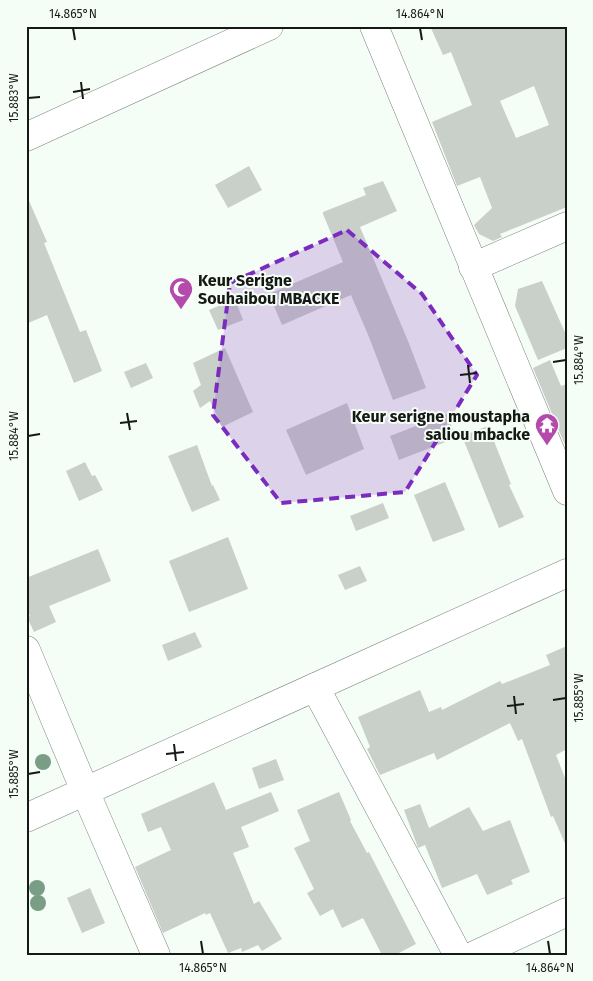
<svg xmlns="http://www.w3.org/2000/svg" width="593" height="981" font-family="'Fira Sans',sans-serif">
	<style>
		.building { fill: #c8d0c9; fill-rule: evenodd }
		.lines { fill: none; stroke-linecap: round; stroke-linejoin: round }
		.minor-casing { stroke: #7d857f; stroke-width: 29 }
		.minor { stroke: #fff; stroke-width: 28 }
		.tree { fill: #799e85 }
		.marked { fill: #7b2cbf; fill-opacity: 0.2; stroke: #7b2cbf; stroke-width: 4; stroke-dasharray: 10 6; stroke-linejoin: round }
		.ticks { fill: none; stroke: #151815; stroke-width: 2 }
		.labels { text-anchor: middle; stroke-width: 4; stroke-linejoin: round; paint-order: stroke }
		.poi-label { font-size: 16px; font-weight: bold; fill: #151815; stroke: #f4fdf6; text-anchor: start }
		.neatline { fill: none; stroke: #151815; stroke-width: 2 }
		.ticks-label { font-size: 12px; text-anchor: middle; fill: #151815 }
	</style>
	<rect width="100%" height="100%" fill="#f4fdf6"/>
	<g class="building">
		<path d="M430,26H567V207L500,234L502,237L493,241L479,234L474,225L492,208L480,177L457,186L432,122L472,105L451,52L443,55ZM534,86L549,125L516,138L500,101Z"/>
		<polygon points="249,166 262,190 228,208 215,185"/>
		<polygon points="383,181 397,211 360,227 408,341 426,388 393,400 369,337 351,295 282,325 269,294 343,262 323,214 323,212 366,195 363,188"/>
		<polygon points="26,194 47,242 44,243 80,332 86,330 102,371 74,383 47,315 26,324"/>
		<polygon points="542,281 567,337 567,348 538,360 515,306 518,289"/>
		<polygon points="235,299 243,320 218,330 209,310"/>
		<polygon points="225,348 253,412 222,427 210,401 200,408 193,391 201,385 193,363"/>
		<polygon points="550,360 561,386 567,384 567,450 533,368"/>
		<polygon points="146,363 153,378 131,388 124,372"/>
		<polygon points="347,403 364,449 306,475 286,430"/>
		<polygon points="447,414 456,438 399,460 390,436"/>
		<polygon points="488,426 511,484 509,485 524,517 499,528 462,436"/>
		<polygon points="197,445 212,486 213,485 220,500 192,512 168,456"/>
		<polygon points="85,462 92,476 95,475 103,490 79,501 66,471"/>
		<polygon points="445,482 465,530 433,542 414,495"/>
		<polygon points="383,503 389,518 356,531 350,516"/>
		<polygon points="228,537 248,589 189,612 169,561"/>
		<polygon points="98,549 111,581 49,606 56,622 34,632 27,617 30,616 26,608 26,578"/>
		<polygon points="360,566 367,581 345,590 338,575"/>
		<polygon points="195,632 202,647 168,661 162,645"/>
		<polygon points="567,646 567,749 556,755 567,783 567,848 553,816 551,817 522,739 518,741 510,723 437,760 434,753 380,775 367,749 370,747 358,717 420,690 429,712 441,707 442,710 500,681 502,684 550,665 546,655"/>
		<polygon points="276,759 284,780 259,789 252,768"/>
		<polygon points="214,782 226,810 271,792 279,811 241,827 249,847 233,853 254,904 259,901 282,939 262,951 258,945 242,952 241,948 228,953 210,913 206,915 205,913 163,933 135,867 171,850 161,827 148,832 141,814"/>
		<polygon points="339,792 351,820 350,821 367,853 369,852 416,944 395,955 382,955 363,918 342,928 333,909 320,916 307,893 314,889 294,848 310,841 297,810"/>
		<polygon points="420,804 429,828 469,807 483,831 510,820 530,872 511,880 513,884 487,895 477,874 442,888 425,845 418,848 417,845 404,810"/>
		<polygon points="90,888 105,923 82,933 67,898"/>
	</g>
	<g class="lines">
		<g class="minor-casing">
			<g id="minor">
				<polyline points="374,26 567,491"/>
				<polyline points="26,137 269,26"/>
				<polyline points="473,267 567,226"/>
				<polyline points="26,650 85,791 156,955"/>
				<polyline points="315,687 458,955"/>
				<polyline points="26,818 567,573"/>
				<polyline points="475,955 567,912"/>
			</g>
		</g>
		<use href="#minor" class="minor"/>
	</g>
	<g class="tree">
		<circle cx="43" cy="762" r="8"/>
		<circle cx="37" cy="888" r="8"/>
		<circle cx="38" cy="903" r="8"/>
	</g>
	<path class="marked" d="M347,230L422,294L477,375L405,492L281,503L213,415L230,283Z"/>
	<path class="ticks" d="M73,28L75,40M420,28L422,40M81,82L83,99M73,92L90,89M28,98L40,97M553,362L566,360M468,365L470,383M460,375L477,373M127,413L130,430M120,423L137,421M28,436L40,434M514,696L516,714M553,700L566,698M507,706L524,704M174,744L176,761M166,754L184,752M28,774L40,772M201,941L203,954M548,941L550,954"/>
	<defs>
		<g id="mosque-pin" transform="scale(1.25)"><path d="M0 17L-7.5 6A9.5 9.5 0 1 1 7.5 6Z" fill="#b34aac" stroke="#f4fdf6"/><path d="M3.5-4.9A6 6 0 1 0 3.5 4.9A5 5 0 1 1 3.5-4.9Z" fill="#fff"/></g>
		<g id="temple-pin" transform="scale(1.25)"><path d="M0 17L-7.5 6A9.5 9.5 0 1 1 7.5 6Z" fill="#b34aac" stroke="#f4fdf6"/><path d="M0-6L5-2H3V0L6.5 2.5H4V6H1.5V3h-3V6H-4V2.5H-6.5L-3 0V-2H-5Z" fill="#fff"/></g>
	</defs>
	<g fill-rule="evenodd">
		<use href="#mosque-pin" x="181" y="289"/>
		<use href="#temple-pin" x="547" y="425"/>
	</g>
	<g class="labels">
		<g class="poi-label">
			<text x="198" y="286">Keur Serigne<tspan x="198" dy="18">Souhaibou MBACKE</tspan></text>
			<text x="530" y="422" text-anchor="end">Keur serigne moustapha<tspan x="530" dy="18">saliou mbacke</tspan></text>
		</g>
	</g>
	<rect width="593" height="981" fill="none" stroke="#f4fdf6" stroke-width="55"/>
	<rect x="28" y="28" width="538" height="926" class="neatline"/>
	<g class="ticks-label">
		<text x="73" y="18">14.865°N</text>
		<text x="420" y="18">14.864°N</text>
		<text transform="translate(14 98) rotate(-90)" y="4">15.883°W</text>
		<text transform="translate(579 360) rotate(-90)" y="4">15.884°W</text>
		<text transform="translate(14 436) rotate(-90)" y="4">15.884°W</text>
		<text transform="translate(579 698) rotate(-90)" y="4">15.885°W</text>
		<text transform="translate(14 774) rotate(-90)" y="4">15.885°W</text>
		<text x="203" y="972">14.865°N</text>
		<text x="550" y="972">14.864°N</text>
	</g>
</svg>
